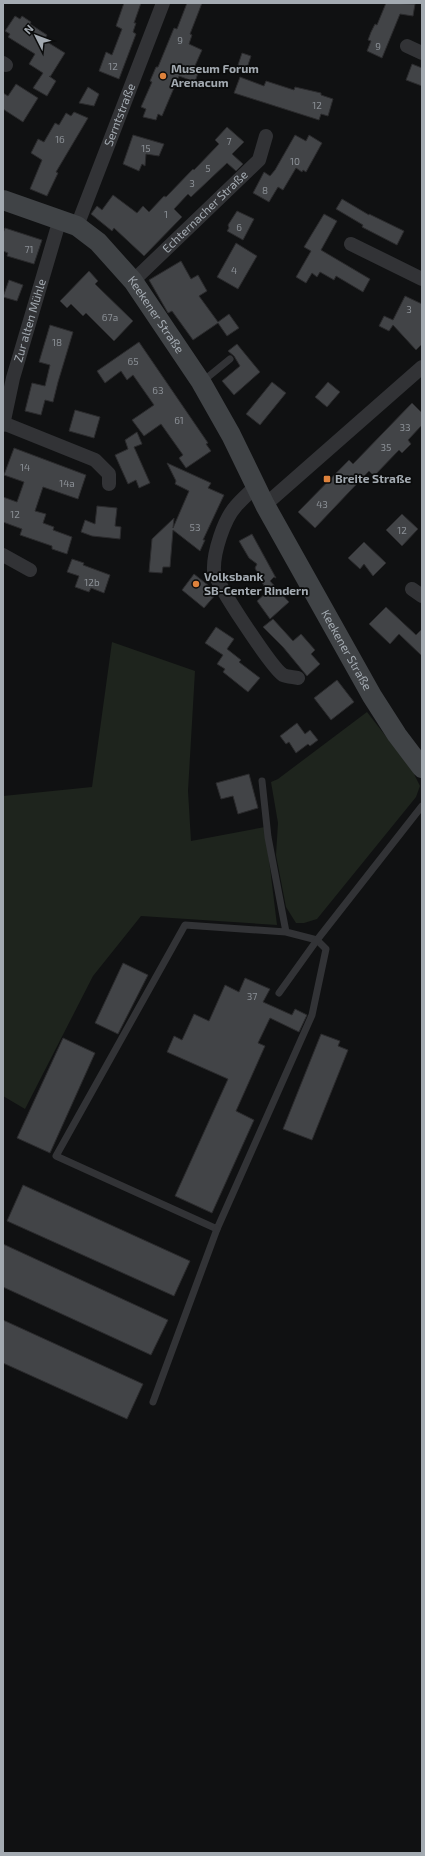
<svg xmlns="http://www.w3.org/2000/svg" width="425" height="1856" font-family="'Exo 2',sans-serif">
	<style>
		.green { fill: #1e241d }
		.building { fill: #424447; stroke: #2b2b2d }
		.lines { fill: none; stroke-linecap: round; stroke-linejoin: round }
		.lane { stroke: #323336; stroke-width: 7 }
		.street { stroke: #323336; stroke-width: 14 }
		.secondary { stroke: #404346; stroke-width: 20 }
		.poi-dot { fill: #de823c; stroke: #0b0c0c; stroke-width: 1.5 }
		.labels { text-anchor: middle; stroke-width: 3.5; stroke-linejoin: round; paint-order: stroke }
		.number-label { font-size: 10px; fill: #8b9096 }
		.poi-label { font-size: 12px; font-weight: bold; fill: #a3aab1; stroke: #0b0c0c; text-anchor: start }
		.street-label { font-size: 12px; fill: #a3aab1; stroke: #0b0c0c }
	</style>
	<rect width="100%" height="100%" fill="#101112"/>
	<g class="green">
		<polygon points="112,642 195,671 188,791 191,841 265,827 277,925 141,916 93,976 25,1109 3,1096 3,796 92,787"/>
		<polygon points="367,712 412,770 420,786 416,797 317,919 304,923 296,923 286,907 276,855 278,823 271,782 278,779"/>
	</g>
	<g class="building">
		<polygon points="124,3 141,3 134,23 136,23 133,32 136,34 119,79 99,71 106,52 112,55 122,29 116,26"/>
		<polygon points="187,3 202,3 190,34 192,35 189,44 202,50 194,68 199,70 195,82 179,76 162,116 158,114 156,120 143,117 146,109 141,107 152,82 150,81 156,67 158,67 174,28 177,29"/>
		<polygon points="386,3 415,4 413,16 400,14 382,58 367,51 371,41 368,40 371,32 375,24 377,25"/>
		<polygon points="15,16 20,19 22,16 31,22 30,24 47,35 44,40 65,53 50,77 49,76 56,81 47,96 33,88 43,73 29,64 35,54 8,37 10,34 5,31"/>
		<polygon points="242,53 251,56 247,68 238,65"/>
		<polygon points="412,64 422,68 422,86 406,80"/>
		<polygon points="240,77 264,86 266,81 294,90 295,87 321,93 321,95 333,99 328,116 321,114 319,120 234,93"/>
		<polygon points="16,84 38,98 23,122 3,109 3,93 8,96"/>
		<polygon points="88,87 99,94 94,106 79,103"/>
		<polygon points="74,112 88,118 56,172 58,173 47,196 30,189 42,160 31,153 38,139 44,142 55,123 59,125 66,113 71,116"/>
		<polygon points="227,127 244,142 232,154 243,164 236,171 227,163 191,197 188,194 174,209 182,217 144,256 114,228 112,231 91,214 97,206 102,210 113,195 137,213 143,206 149,212 164,196 166,197 193,169 194,170 219,144 215,140"/>
		<polygon points="133,135 164,144 159,156 146,154 145,166 142,164 139,171 123,164"/>
		<polygon points="295,135 306,141 309,135 322,143 306,172 303,170 302,172 296,168 283,190 278,187 269,202 253,193 264,172 270,176 275,170"/>
		<polygon points="342,199 369,215 369,214 404,231 397,245 362,227 363,225 336,209"/>
		<polygon points="237,211 254,219 243,240 227,231 229,228 228,225"/>
		<polygon points="324,214 337,221 321,250 370,279 363,292 336,276 334,280 320,272 317,277 312,273 306,283 296,277 311,251 304,247"/>
		<polygon points="5,228 42,240 34,264 7,256 8,253 3,251 3,233"/>
		<polygon points="236,243 257,256 238,289 217,277"/>
		<polygon points="181,261 191,279 198,275 207,291 199,296 218,322 229,314 239,328 227,336 218,323 193,340 172,311 168,313 149,280"/>
		<polygon points="89,271 98,281 95,284 133,321 114,341 86,313 83,316 71,304 67,308 60,301"/>
		<polygon points="9,280 23,285 17,301 3,297"/>
		<polygon points="405,296 422,304 422,344 416,350 393,325 389,331 379,326 384,316 393,320"/>
		<polygon points="50,325 73,332 58,382 53,402 45,400 41,415 25,411 32,383 45,386 50,365 39,362"/>
		<polygon points="139,342 208,443 206,444 211,451 186,468 179,458 183,455 161,424 144,436 132,420 154,405 133,375 127,380 121,371 105,383 97,371"/>
		<polygon points="237,344 260,372 234,395 222,381 240,366 234,356 228,351"/>
		<polygon points="272,382 286,393 260,425 246,414"/>
		<polygon points="328,382 340,392 327,407 315,397"/>
		<polygon points="412,403 422,413 422,425 408,440 411,444 402,453 399,450 374,476 369,471 315,528 298,512 349,460 353,464"/>
		<polygon points="75,410 100,417 94,438 69,431"/>
		<polygon points="137,432 142,444 134,447 150,483 139,488 136,480 128,484 115,455 128,449 125,440"/>
		<polygon points="14,448 86,475 78,499 43,487 35,511 46,514 43,523 54,527 53,530 72,537 67,554 52,549 52,546 20,535 22,529 3,522 3,497 17,502 24,482 4,475"/>
		<polygon points="167,463 211,483 208,488 224,495 203,540 205,540 200,551 173,530 170,567 163,567 162,573 149,572 152,539 174,518 173,528 189,491 175,484 176,481"/>
		<polygon points="97,506 117,508 115,526 121,527 120,539 92,536 81,532 85,520 95,524"/>
		<polygon points="402,514 418,529 402,546 386,530"/>
		<polygon points="252,534 276,578 274,577 270,581 289,602 270,619 257,601 267,592 255,568 257,564 249,558 239,541"/>
		<polygon points="364,542 386,563 373,576 364,564 360,569 348,558"/>
		<polygon points="72,559 84,563 83,565 110,575 104,593 91,588 89,592 75,587 79,576 67,572"/>
		<polygon points="194,574 214,590 216,594 204,608 182,590"/>
		<polygon points="386,607 416,635 422,629 422,656 399,634 390,644 369,624"/>
		<polygon points="273,619 293,641 301,634 315,650 311,654 320,664 307,676 283,647 263,627"/>
		<polygon points="216,627 234,639 227,649 241,660 239,662 260,678 248,692 223,672 225,669 217,664 223,655 205,643"/>
		<polygon points="337,680 354,702 331,720 314,698"/>
		<polygon points="297,723 305,734 310,730 318,740 310,746 308,744 296,753 289,742 286,744 280,736"/>
		<polygon points="249,774 258,808 238,814 233,796 221,799 216,783"/>
		<polygon points="123,963 148,975 118,1034 95,1023"/>
		<polygon points="245,978 270,989 263,1002 292,1015 295,1009 307,1015 299,1032 270,1018 258,1043 265,1046 236,1111 254,1120 212,1213 175,1196 228,1079 167,1052 174,1036 182,1040 194,1014 209,1021 225,985 239,992"/>
		<polygon points="321,1034 340,1041 338,1046 348,1050 312,1140 283,1129"/>
		<polygon points="63,1038 95,1053 50,1153 17,1138"/>
		<polygon points="23,1185 190,1261 174,1296 7,1221"/>
		<polygon points="3,1244 168,1320 151,1355 3,1287"/>
		<polygon points="3,1320 143,1384 127,1419 3,1363"/>
	</g>
	<g class="lines">
		<g class="lane">
			<polyline points="203,381 230,359"/>
			<polyline points="262,781 268,837 286,932 317,940 326,949 312,1015 217,1229 56,1156 185,925 286,932"/>
			<polyline points="279,993 317,940 422,806"/>
			<polyline points="153,1402 217,1229"/>
		</g>
		<g class="street">
			<polyline points="407,46 422,53"/>
			<polyline points="3,63 6,65"/>
			<path id="s1" d="M77,226L163,3"/>
			<polyline points="351,244 422,279"/>
			<path id="s2" d="M133,281L259,160L266,136"/>
			<polyline points="3,423 95,460 109,474 109,484"/>
			<path id="s3" d="M3,425L13,378L60,219"/>
			<path d="M256,486C249,493 242,499 236,506C224,519 213,553 214,571C215,582 272,668 283,675C287,677 294,677 298,678"/>
			<polyline points="265,505 422,367"/>
			<polyline points="3,555 30,570"/>
			<polyline points="412,589 422,596"/>
		</g>
		<path class="secondary" id="s4" d="M3,200L77,226L98,242L133,281L201,382L231,435L265,505L372,696L397,735L422,768"/>
	</g>
	<g class="poi-dot">
		<circle cx="163" cy="76" r="4"/>
		<rect x="323" y="475" width="8" height="8" rx="2"/>
		<circle cx="196" cy="584" r="4"/>
	</g>
	<g class="labels">
		<g class="number-label">
			<text x="180" y="44">9</text>
			<text x="378" y="50">9</text>
			<text x="113" y="70">12</text>
			<text x="317" y="109">12</text>
			<text x="60" y="143">16</text>
			<text x="229" y="145">7</text>
			<text x="146" y="152">15</text>
			<text x="295" y="165">10</text>
			<text x="208" y="172">5</text>
			<text x="192" y="187">3</text>
			<text x="265" y="194">8</text>
			<text x="166" y="218">1</text>
			<text x="239" y="231">6</text>
			<text x="29" y="253">71</text>
			<text x="234" y="274">4</text>
			<text x="409" y="313">3</text>
			<text x="110" y="321">67a</text>
			<text x="57" y="346">18</text>
			<text x="133" y="365">65</text>
			<text x="158" y="394">63</text>
			<text x="179" y="424">61</text>
			<text x="405" y="431">33</text>
			<text x="386" y="451">35</text>
			<text x="25" y="471">14</text>
			<text x="67" y="487">14a</text>
			<text x="322" y="508">43</text>
			<text x="15" y="518">12</text>
			<text x="195" y="531">53</text>
			<text x="402" y="534">12</text>
			<text x="92" y="586">12b</text>
			<text x="252" y="1000">37</text>
		</g>
		<g class="poi-label">
			<text x="171" y="73">Museum Forum<tspan x="171" dy="14">Arenacum</tspan></text>
			<text x="335" y="483">Breite Straße</text>
			<text x="204" y="581">Volksbank<tspan x="204" dy="14">SB-Center Rindern</tspan></text>
		</g>
		<g class="street-label">
			<text dy="4" stroke="none"><textPath href="#s1" startOffset="119">Serntstraße</textPath></text>
			<text dy="4" stroke="none"><textPath href="#s2" startOffset="100">Echternacher Straße</textPath></text>
			<text dy="4" stroke="none"><textPath href="#s4" startOffset="198">Keekener Straße</textPath></text>
			<text dy="4" stroke="none"><textPath href="#s3" startOffset="108">Zur alten Mühle</textPath></text>
			<text dy="4" stroke="none"><textPath href="#s4" startOffset="584">Keekener Straße</textPath></text>
		</g>
	</g>
	<rect width="425" height="1856" fill="none" stroke="#a3aab1" stroke-width="8"/>
	<g transform="translate(36 36) rotate(312)" stroke="#0b0c0c" stroke-width="3" paint-order="stroke">
	<path d="M0-3L7 15L0 10L-7 15Z" fill="#a3aab1"/>
	<text y="-6" font-size="11" font-weight="bold" text-anchor="middle" fill="#a3aab1">N</text>
	</g>
</svg>
